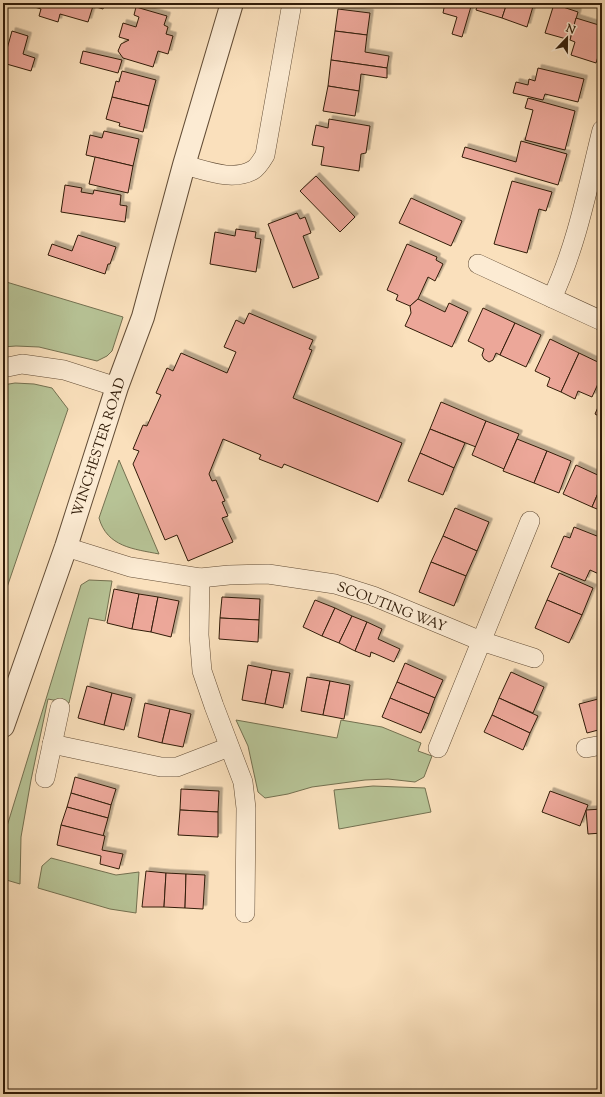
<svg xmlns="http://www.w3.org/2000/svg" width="605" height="1097" font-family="'Sorts Mill Goudy',serif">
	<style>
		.green { fill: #b7c396; stroke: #747050 }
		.building { fill: #eca799; stroke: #311c09; filter: url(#shadow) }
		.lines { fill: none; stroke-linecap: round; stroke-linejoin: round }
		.minor-casing { stroke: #634d36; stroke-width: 20 }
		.tertiary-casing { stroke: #634d36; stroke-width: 24 }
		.minor { stroke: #fcebd3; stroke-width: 19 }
		.tertiary { stroke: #fcebd3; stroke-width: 22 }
		.labels { text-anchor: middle; stroke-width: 3.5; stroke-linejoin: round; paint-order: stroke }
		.street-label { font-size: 14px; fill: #311c09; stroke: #fcebd3 }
	</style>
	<defs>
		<filter id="shadow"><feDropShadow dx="3.5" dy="-3.5" stdDeviation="0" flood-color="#0004"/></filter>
	</defs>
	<rect width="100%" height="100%" fill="#fae0bc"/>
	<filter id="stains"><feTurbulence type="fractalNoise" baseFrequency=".005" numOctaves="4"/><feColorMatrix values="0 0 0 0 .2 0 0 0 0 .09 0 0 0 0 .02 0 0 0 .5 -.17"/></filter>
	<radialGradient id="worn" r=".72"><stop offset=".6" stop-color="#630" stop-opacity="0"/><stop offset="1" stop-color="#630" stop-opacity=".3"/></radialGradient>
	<g class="green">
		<polygon points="3,281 123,317 112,351 107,356 97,361 39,347 16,346 3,347"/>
		<polygon points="15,383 34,384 52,388 68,409 3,599 3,385"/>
		<path d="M119,460L159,554C134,549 107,547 99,518Z"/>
		<polygon points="89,580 112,581 105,621 89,618 69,703 48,699 31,780 21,837 20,884 3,879 4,836 81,585"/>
		<polygon points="236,720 337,738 341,720 382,727 421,743 418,751 432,756 424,777 415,782 388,779 365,780 312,787 288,794 265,798 258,792 248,746"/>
		<polygon points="373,786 425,788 431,812 339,829 334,790"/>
		<polygon points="51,858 116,875 139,872 136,913 110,909 38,888 42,866"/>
	</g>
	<g class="building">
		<polygon points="22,3 105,3 103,9 93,6 88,22 60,14 58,22 39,16 41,9"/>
		<polygon points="445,3 472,3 462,37 452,34 457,17 443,13"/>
		<polygon points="478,3 507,3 502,18 476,10"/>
		<polygon points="507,3 534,3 527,27 502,18"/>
		<polygon points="554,4 578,12 570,40 545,33"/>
		<polygon points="136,7 167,16 164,25 168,27 166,34 173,36 168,54 158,51 153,67 123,58 118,51 121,44 129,40 119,37 123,23 136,27 139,17 134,15"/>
		<polygon points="338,9 370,13 367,35 335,31"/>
		<polygon points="576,18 602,26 602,44 596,63 571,55 575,42 570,40"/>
		<polygon points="12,31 28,36 23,54 35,58 31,71 3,63"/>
		<polygon points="335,31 367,35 365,52 389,56 387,68 331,60"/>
		<polygon points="83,51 122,60 118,73 80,63"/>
		<polygon points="331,60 387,68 387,78 361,74 359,91 328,86"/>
		<polygon points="538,68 584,79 578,102 545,94 543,100 513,93 516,82 528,85 529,79 535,81"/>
		<polygon points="122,71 156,80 149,106 112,97 116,81 119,82"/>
		<polygon points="328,86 359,91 355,116 323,111"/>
		<polygon points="112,97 149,106 143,132 119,126 120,123 106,119"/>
		<polygon points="528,98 575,111 565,150 525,140 533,110 525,108"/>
		<polygon points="329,119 370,126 366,153 361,154 359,171 321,165 324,147 312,145 316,125 328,128"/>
		<polygon points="104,131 139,139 133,166 86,155 90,135 102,138"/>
		<polygon points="521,141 567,154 558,185 462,157 465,147 516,162"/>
		<polygon points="95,157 133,166 128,193 89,184"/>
		<polygon points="316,176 355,217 340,232 300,191"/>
		<polygon points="512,181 552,192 546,211 539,209 527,253 494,244"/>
		<polygon points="65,185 82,188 81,192 93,194 94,190 121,195 120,205 127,206 125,222 61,212"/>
		<polygon points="411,198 462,221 451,246 399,223"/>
		<polygon points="297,213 300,219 305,217 311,233 303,236 319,278 293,288 268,224"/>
		<polygon points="236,229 256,232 255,238 261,239 256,272 210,264 215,232 235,236"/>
		<polygon points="78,235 116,247 110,264 108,264 105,274 48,255 52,244 72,251"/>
		<polygon points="407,244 437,257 436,260 443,264 435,281 428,277 418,299 410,306 396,300 398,295 387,290"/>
		<polygon points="418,299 445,312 449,303 468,312 452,347 405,326 411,313 410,306"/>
		<polygon points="483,308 515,323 500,355 496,353 493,360 489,362 484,359 482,355 484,349 468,341"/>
		<polygon points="249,313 313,340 309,349 312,350 293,398 402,443 378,502 284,464 282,468 259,459 261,455 223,439 209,474 212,481 216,480 225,501 222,502 228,516 222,518 233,542 188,561 177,535 165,540 133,464 139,451 133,449 143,425 147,426 161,395 156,393 167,368 173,371 181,353 227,373 236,352 224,347 236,320 244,324"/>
		<polygon points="515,323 541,335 526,367 500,355"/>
		<polygon points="550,339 579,353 561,392 547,386 550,378 535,371"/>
		<polygon points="579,353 602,364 602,375 592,397 578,391 575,399 561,392"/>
		<polygon points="602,398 602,418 595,414"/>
		<polygon points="441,402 486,421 476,447 430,429"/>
		<polygon points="486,421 519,434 504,469 472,455"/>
		<polygon points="430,429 465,443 454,468 420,453"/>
		<polygon points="517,439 547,451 534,483 503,471"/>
		<polygon points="547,451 571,461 559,493 534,483"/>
		<polygon points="420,453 454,468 443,495 408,481"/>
		<polygon points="576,465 602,477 602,484 592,507 563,494"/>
		<polygon points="602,484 602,511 592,507"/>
		<polygon points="455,508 489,522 477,551 443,536"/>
		<polygon points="574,527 602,538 602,567 599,574 590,570 585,581 551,567 564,536 570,538"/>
		<polygon points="443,536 477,551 466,576 431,562"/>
		<polygon points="431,562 466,576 454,606 419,592"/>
		<polygon points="559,573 593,588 582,615 547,600"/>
		<polygon points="114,589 139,594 132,629 107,623"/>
		<polygon points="139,594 158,597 151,632 132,629"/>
		<polygon points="158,597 179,601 171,637 151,632"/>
		<polygon points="222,597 260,599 259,620 220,618"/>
		<polygon points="315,600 335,608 322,636 303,627"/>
		<polygon points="547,600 582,615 569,643 535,628"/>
		<polygon points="335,608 352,616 339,643 322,636"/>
		<polygon points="352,616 367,622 355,651 339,643"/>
		<polygon points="220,618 259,620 258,642 219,639"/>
		<polygon points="367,622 382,629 378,639 400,649 394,662 371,652 370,657 355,651"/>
		<polygon points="405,663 443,680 435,698 397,682"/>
		<polygon points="248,665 272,670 265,704 242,700"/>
		<polygon points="272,670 290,673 283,708 265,704"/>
		<polygon points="511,672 544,687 533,713 499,698"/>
		<polygon points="307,677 330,681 323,715 301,711"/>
		<polygon points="330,681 350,685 344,719 323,715"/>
		<polygon points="397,682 435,698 429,714 390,698"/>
		<polygon points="87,686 112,693 104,725 78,718"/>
		<polygon points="112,693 132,698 124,730 104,725"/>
		<polygon points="390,698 429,714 421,733 382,717"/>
		<polygon points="499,698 538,716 530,733 492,715"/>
		<polygon points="602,698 602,729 587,733 579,704"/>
		<polygon points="145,703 170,709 162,743 138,737"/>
		<polygon points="170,709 191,714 183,747 162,743"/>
		<polygon points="492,715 530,733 523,750 484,732"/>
		<polygon points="75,777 116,789 111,805 71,793"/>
		<polygon points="181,789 219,791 218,812 180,810"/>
		<polygon points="550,791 588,805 580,826 542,812"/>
		<polygon points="71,793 111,805 108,818 67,807"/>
		<polygon points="67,807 108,818 103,836 61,825"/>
		<polygon points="602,809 602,833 588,834 586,810"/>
		<polygon points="180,810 218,812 218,837 178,835"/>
		<polygon points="61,825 105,836 102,850 123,854 119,869 100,864 101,856 57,845"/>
		<polygon points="146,871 166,873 164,907 142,907"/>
		<polygon points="166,873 186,874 185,908 164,907"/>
		<polygon points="186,874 205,875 203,909 185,908"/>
	</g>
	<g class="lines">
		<g class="minor-casing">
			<g id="minor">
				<path d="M184,165C205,170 232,182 253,170C258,167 262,160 265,155L292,3"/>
				<polyline points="478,264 602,321"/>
				<path d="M552,298C577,245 588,186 602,130"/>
				<polyline points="3,368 22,364 64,370 117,387"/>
				<polyline points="66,547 130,567 200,578 229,575 268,574 335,584 373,596 481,641 534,658"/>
				<polyline points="200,578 199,635 202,671 214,706 243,782 246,808 245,913"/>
				<polyline points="52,744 161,767 177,767 229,747"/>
				<polyline points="438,748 530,521"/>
				<polyline points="586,748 602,745"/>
				<polyline points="45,778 60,708"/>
			</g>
		</g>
		<g class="tertiary-casing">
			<polyline id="tertiary" points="3,726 66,547 117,387 143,317 184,165 232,3"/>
		</g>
		<use href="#minor" class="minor"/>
		<use href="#tertiary" class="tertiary"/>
	</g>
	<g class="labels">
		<g class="street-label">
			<text transform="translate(98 447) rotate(-72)" y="5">WINCHESTER ROAD</text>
			<text transform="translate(392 606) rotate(21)" y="5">SCOUTING WAY</text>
		</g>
	</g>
	<rect width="605" height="1097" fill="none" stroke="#fae0bc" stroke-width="16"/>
	<rect x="4" y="4" width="597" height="1089" fill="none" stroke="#311c09" stroke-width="2"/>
	<rect x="8" y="8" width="589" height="1081" fill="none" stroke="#311c09"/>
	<g transform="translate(567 38) rotate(22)" stroke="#fcebd3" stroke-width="3" paint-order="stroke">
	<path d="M0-3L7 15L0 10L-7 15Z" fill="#311c09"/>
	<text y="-6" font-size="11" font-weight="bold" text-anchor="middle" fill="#311c09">N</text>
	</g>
	<rect width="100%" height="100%" filter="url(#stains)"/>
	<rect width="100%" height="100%" fill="url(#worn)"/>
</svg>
